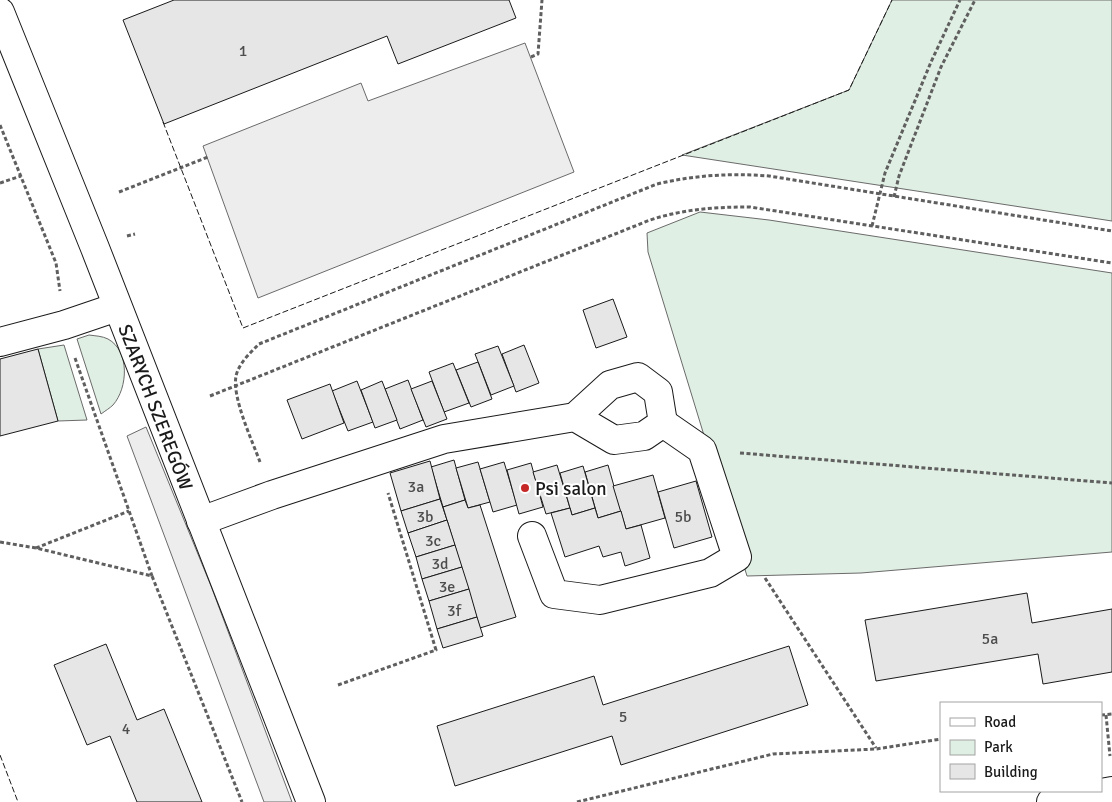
<svg xmlns="http://www.w3.org/2000/svg" width="1112" height="802" font-family="Signika,sans-serif">
	<style>
		.green { fill: #e0efe3; stroke: #6a6a6a }
		.parking { fill: #ededed; stroke: #6a6a6a }
		.building { fill: #e6e6e6; stroke: #1a1a1a }
		.lines { fill: none; stroke-linecap: round; stroke-linejoin: round }
		.minor-casing { stroke: #1a1a1a; stroke-width: 30 }
		.path { stroke: #5f5f5f; stroke-width: 3; stroke-dasharray: 4 2.5; stroke-linecap: butt }
		.minor { stroke: #fff; stroke-width: 28 }
		.fence { stroke: #1a1a1a; stroke-width: 1; stroke-dasharray: 6 2.5; stroke-linecap: butt }
		.poi-dot { fill: #c62828; stroke: #fff; stroke-width: 2 }
		.labels { text-anchor: middle; stroke-width: 4; stroke-linejoin: round; paint-order: stroke }
		.number-label { font-size: 16px; fill: #4d4d4d }
		.street-label { font-size: 19px; fill: #1a1a1a; stroke: #fff }
		.poi-label { font-size: 19px; fill: #1a1a1a; stroke: #fff; text-anchor: start }
	</style>
	<rect width="100%" height="100%" fill="#fff"/>
	<g class="green">
		<polygon points="892,0 1112,0 1112,221 682,155 849,90"/>
		<polygon points="700,212 769,220 1112,273 1112,552 861,573 747,576 648,252 647,233"/>
		<path d="M89,335C96,336 102,336 108,339C130,351 128,388 113,405C110,408 105,411 101,414L77,339Z"/>
		<polygon points="64,345 87,420 58,421 38,349"/>
	</g>
	<g class="parking">
		<polygon points="525,43 574,172 258,298 203,146 361,83 368,101"/>
		<polygon points="146,427 211,586 292,802 264,802 127,436"/>
	</g>
	<g class="building">
		<polygon points="174,0 509,0 516,18 398,64 387,36 164,124 123,20"/>
		<polygon points="613,299 627,337 596,348 583,310"/>
		<polygon points="524,345 539,383 516,392 502,354"/>
		<polygon points="498,346 514,386 491,395 475,354"/>
		<polygon points="38,349 58,421 0,436 0,359"/>
		<polygon points="478,362 492,399 471,407 456,370"/>
		<polygon points="453,363 469,403 444,412 429,372"/>
		<polygon points="408,380 423,420 400,429 385,389"/>
		<polygon points="357,381 373,422 348,431 332,391"/>
		<polygon points="382,381 397,420 375,428 361,390"/>
		<polygon points="432,381 447,419 426,427 411,389"/>
		<polygon points="330,384 344,423 302,439 287,400"/>
		<polygon points="454,460 465,500 443,507 431,467"/>
		<polygon points="430,461 440,499 401,511 390,473"/>
		<polygon points="478,462 490,502 468,508 456,468"/>
		<polygon points="504,462 517,505 493,512 480,469"/>
		<polygon points="531,463 543,507 519,514 507,470"/>
		<polygon points="557,465 570,508 546,514 533,472"/>
		<polygon points="608,465 621,511 598,518 585,472"/>
		<polygon points="583,466 595,508 572,515 560,473"/>
		<polygon points="653,475 665,518 626,529 613,486"/>
		<polygon points="696,481 712,537 674,548 658,492"/>
		<polygon points="440,499 447,520 408,533 401,511"/>
		<polygon points="465,500 468,508 480,505 516,617 480,628 443,507"/>
		<polygon points="570,508 572,515 595,508 598,518 621,511 626,529 641,525 650,558 625,566 621,552 603,557 599,546 565,557 551,513"/>
		<polygon points="447,520 455,545 416,557 408,533"/>
		<polygon points="455,545 462,567 422,579 416,557"/>
		<polygon points="462,567 469,589 429,601 422,579"/>
		<polygon points="469,589 477,617 437,629 429,601"/>
		<polygon points="1027,593 1032,623 1112,609 1112,672 1043,684 1038,654 876,681 865,620"/>
		<polygon points="477,617 483,636 443,648 437,629"/>
		<polygon points="106,644 137,720 164,709 202,802 137,802 110,736 87,745 54,665"/>
		<polygon points="789,646 808,705 621,765 612,736 455,786 437,726 594,676 603,705"/>
	</g>
	<g class="lines">
		<g class="minor-casing">
			<g id="minor">
				<polyline points="0,12 95,248 311,802"/>
				<polyline points="0,342 64,325 117,307"/>
				<polyline points="201,521 272,495 444,439 575,417 610,385 638,377 658,392 663,423 644,436 614,440 575,417"/>
				<polyline points="532,536 554,594 600,600 710,573 737,557 702,450 663,423"/>
				<polyline points="1051,802 1112,791"/>
			</g>
		</g>
		<g class="path">
			<polyline points="531,57 538,54 542,0"/>
			<polyline points="0,125 56,263 60,291"/>
			<polyline points="0,183 21,176"/>
			<polyline points="119,192 208,157"/>
			<polyline points="894,197 899,176 941,67 975,0"/>
			<polyline points="872,226 885,173 931,62 960,0"/>
			<polyline points="127,236 135,234"/>
			<polyline points="75,358 152,576"/>
			<path d="M210,396L650,220C684,209 715,207 750,207L1112,263"/>
			<polyline points="740,453 1112,483"/>
			<path d="M260,462C252,440 232,398 236,376C239,363 250,353 259,344L657,184C695,175 731,173 769,176L1112,231"/>
			<polyline points="0,542 36,548 152,576 242,802"/>
			<polyline points="36,548 129,511"/>
			<polyline points="765,578 876,748"/>
			<polyline points="338,685 436,650 388,493"/>
			<polyline points="1101,715 1112,714"/>
			<polyline points="1106,715 1110,756"/>
			<polyline points="577,802 773,754 876,749 941,739"/>
		</g>
		<use href="#minor" class="minor"/>
		<g class="fence">
			<polyline points="163,122 243,328 849,90 892,0"/>
			<polyline points="0,755 18,802"/>
		</g>
	</g>
	<circle class="poi-dot" cx="525" cy="488" r="5"/>
	<g class="labels">
		<g class="number-label">
			<text x="243" y="56">1</text>
			<text x="416" y="492">3a</text>
			<text x="425" y="522">3b</text>
			<text x="683" y="522">5b</text>
			<text x="433" y="546">3c</text>
			<text x="440" y="569">3d</text>
			<text x="447" y="592">3e</text>
			<text x="454" y="616">3f</text>
			<text x="990" y="644">5a</text>
			<text x="623" y="722">5</text>
			<text x="126" y="734">4</text>
		</g>
		<g class="street-label">
			<text transform="translate(156 407) rotate(69)" y="7">SZARYCH SZEREGÓW</text>
		</g>
		<g class="poi-label">
			<text x="535" y="495">Psi salon</text>
		</g>
	</g>
	<rect x="940" y="702" width="162" height="90" fill="#ffffff" stroke="#a3a3a3"/>
	<rect x="950" y="718" width="25" height="8" fill="#ffffff" stroke="#a3a3a3"/>
	<text x="984" y="727" font-size="15" fill="#1a1a1a">Road</text>
	<rect x="950" y="740" width="25" height="15" fill="#e0efe3" stroke="#a3a3a3"/>
	<text x="984" y="752" font-size="15" fill="#1a1a1a">Park</text>
	<rect x="950" y="764" width="25" height="15" fill="#e6e6e6" stroke="#a3a3a3"/>
	<text x="984" y="777" font-size="15" fill="#1a1a1a">Building</text>
</svg>
